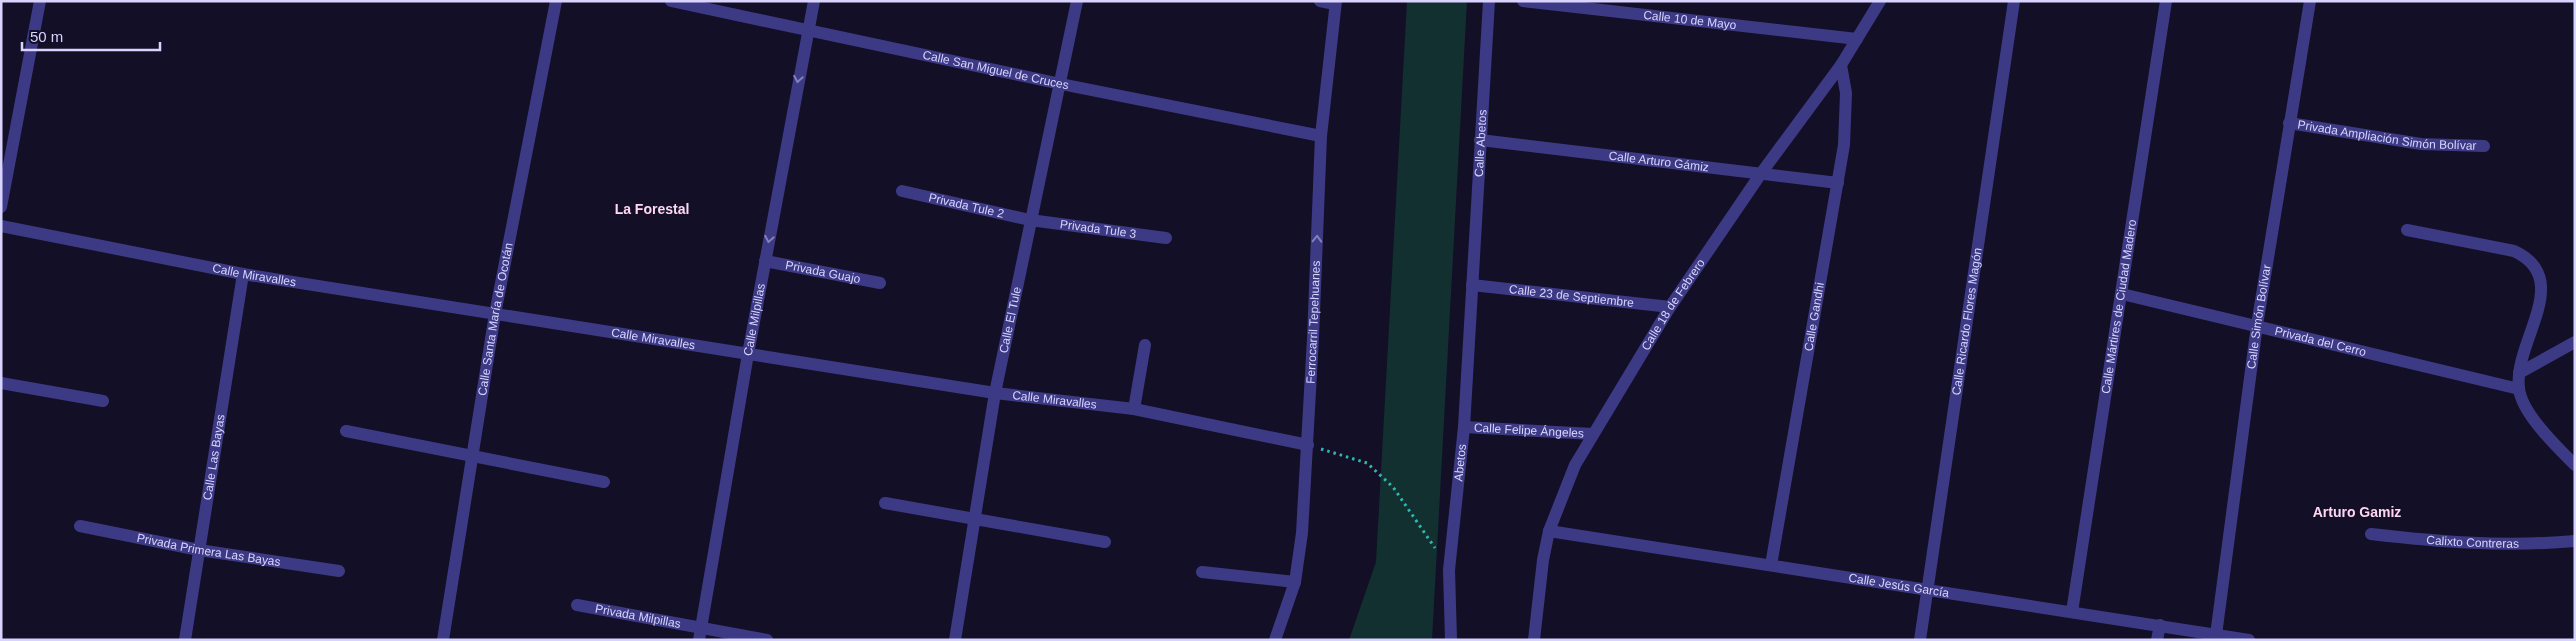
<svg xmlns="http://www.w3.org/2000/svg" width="2576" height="641" font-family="Helvetica,sans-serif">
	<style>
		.green { fill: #12302f }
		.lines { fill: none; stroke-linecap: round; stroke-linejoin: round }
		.path { stroke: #2fb8b0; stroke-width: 3; stroke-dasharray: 2.5 4; stroke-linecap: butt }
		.street { stroke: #3d3a85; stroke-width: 12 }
		.oneway { stroke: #837fbc }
		.labels { text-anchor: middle; stroke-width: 4; stroke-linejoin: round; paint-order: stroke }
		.street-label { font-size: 12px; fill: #d9d4ff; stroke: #130f26 }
		.neighbourhood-label { font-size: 14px; font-weight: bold; fill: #ffd6f0; stroke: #130f26 }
	</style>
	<rect width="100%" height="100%" fill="#130f26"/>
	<polygon class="green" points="1407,1 1467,1 1432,640 1349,640 1376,562"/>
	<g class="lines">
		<polyline class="path" points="1321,449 1367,463 1393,487 1435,548"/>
		<g class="street">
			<path id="s1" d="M671,1L1061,84L1321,136"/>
			<polyline points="1320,1 1335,4"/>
			<path id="s2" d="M1523,1L1857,39"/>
			<path id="s3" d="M2289,123L2421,144L2484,146"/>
			<path id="s4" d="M1480,140L1838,183"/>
			<path id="s5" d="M902,191L1030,220L1166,238"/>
			<polyline points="1,207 40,1"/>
			<path id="s6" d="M1,226L243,274L995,393L1134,409L1308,445"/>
			<path d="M2407,230L2514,251C2575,279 2513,342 2519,388C2521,413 2558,448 2575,465"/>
			<path id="s7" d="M765,261L880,283"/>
			<path id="s8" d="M1472,285L1670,307"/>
			<path id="s9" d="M2122,294L2519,389"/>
			<polyline points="2519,373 2575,342"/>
			<polyline points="1,383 103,401"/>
			<polyline points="1134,409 1145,345"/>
			<path id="s10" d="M1464,427L1593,434"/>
			<polyline points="346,431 604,482"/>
			<polyline points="885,503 1105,542"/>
			<path id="s11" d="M80,526L199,550L339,571"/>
			<path id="s12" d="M1549,531L2249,640"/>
			<path id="s13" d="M2371,534C2439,542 2506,547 2575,541"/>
			<path id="s14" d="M1771,565L1844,145L1846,93L1841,65"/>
			<polyline points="1202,572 1295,582"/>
			<path id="s15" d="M577,605L767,640"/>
			<path id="s16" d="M2072,612L2166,1"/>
			<path id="s17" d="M2216,635L2257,325L2310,1"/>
			<path id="s18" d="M185,640L243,274"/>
			<path id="s19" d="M443,640L495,314L556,1"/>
			<path id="s20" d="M699,640L748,354L814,1"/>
			<path id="s21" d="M955,640L995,393L1077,1"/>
			<path id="s22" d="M1275,640L1295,582L1302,533L1313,338L1321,136L1336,1"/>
			<path id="s23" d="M1451,640L1449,570L1464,427L1489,1"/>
			<path id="s24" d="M1534,640L1543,560L1549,531L1575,465L1670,307L1762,172L1841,65L1880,1"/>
			<path id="s25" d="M1920,640L2014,1"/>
			<polyline points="2157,640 2160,625"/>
		</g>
	</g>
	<defs><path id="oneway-chevron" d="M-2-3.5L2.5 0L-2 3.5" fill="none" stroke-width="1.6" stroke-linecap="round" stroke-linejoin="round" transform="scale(1.25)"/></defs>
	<g class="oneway">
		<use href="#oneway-chevron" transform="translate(798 79) rotate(100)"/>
		<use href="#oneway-chevron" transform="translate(769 239) rotate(100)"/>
		<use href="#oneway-chevron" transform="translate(1317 239) rotate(-88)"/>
	</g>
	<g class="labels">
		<g class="street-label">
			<text dy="4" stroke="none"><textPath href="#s2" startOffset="168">Calle 10 de Mayo</textPath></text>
			<text dy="4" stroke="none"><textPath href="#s1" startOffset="332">Calle San Miguel de Cruces</textPath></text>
			<text dy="4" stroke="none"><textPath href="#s3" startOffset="99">Privada Ampliación Simón Bolívar</textPath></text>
			<text dy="4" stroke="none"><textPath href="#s23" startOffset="498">Calle Abetos</textPath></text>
			<text dy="4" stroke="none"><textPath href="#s4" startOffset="180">Calle Arturo Gámiz</textPath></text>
			<text dy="4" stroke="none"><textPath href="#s5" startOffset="66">Privada Tule 2</textPath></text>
			<text dy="4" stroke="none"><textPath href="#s5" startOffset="200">Privada Tule 3</textPath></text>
			<text dy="4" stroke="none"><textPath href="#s7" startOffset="59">Privada Guajo</textPath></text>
			<text dy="4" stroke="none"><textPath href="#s6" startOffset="258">Calle Miravalles</textPath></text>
			<text dy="4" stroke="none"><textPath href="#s8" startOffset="100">Calle 23 de Septiembre</textPath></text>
			<text dy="4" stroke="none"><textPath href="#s24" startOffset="369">Calle 18 de Febrero</textPath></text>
			<text dy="4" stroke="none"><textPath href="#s16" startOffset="309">Calle Mártires de Ciudad Madero</textPath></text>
			<text dy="4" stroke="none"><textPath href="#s14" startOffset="252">Calle Gandhi</textPath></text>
			<text dy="4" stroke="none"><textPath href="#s17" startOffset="321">Calle Simón Bolívar</textPath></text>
			<text dy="4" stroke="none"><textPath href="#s21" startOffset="325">Calle El Tule</textPath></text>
			<text dy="4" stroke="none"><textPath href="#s19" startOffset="325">Calle Santa María de Ocotán</textPath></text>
			<text dy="4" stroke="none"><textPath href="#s20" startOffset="325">Calle Milpillas</textPath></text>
			<text dy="4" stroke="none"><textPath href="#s25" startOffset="322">Calle Ricardo Flores Magón</textPath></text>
			<text dy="4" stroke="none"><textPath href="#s22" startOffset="322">Ferrocarril Tepehuanes</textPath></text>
			<text dy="4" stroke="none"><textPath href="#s6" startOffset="662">Calle Miravalles</textPath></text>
			<text dy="4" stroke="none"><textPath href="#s9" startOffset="204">Privada del Cerro</textPath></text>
			<text dy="4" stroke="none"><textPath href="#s6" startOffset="1068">Calle Miravalles</textPath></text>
			<text dy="4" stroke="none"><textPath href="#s10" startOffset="65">Calle Felipe Ángeles</textPath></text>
			<text dy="4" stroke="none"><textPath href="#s18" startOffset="185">Calle Las Bayas</textPath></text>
			<text dy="4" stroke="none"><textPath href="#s23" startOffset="178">Abetos</textPath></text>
			<text dy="4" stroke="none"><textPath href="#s13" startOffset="102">Calixto Contreras</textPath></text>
			<text dy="4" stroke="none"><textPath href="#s11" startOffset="131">Privada Primera Las Bayas</textPath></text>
			<text dy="4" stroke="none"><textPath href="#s12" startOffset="354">Calle Jesús García</textPath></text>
			<text dy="4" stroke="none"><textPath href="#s15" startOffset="62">Privada Milpillas</textPath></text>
		</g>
		<g class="neighbourhood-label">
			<text x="652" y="214">La Forestal</text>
			<text x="2357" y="517">Arturo Gamiz</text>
		</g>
	</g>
	<rect width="2576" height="641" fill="none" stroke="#d9d4ff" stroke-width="5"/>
	<path d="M22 42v8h138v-8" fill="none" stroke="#d9d4ff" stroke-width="2.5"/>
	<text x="30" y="42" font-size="15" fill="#d9d4ff" stroke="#130f26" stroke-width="4" paint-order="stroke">50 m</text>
</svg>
